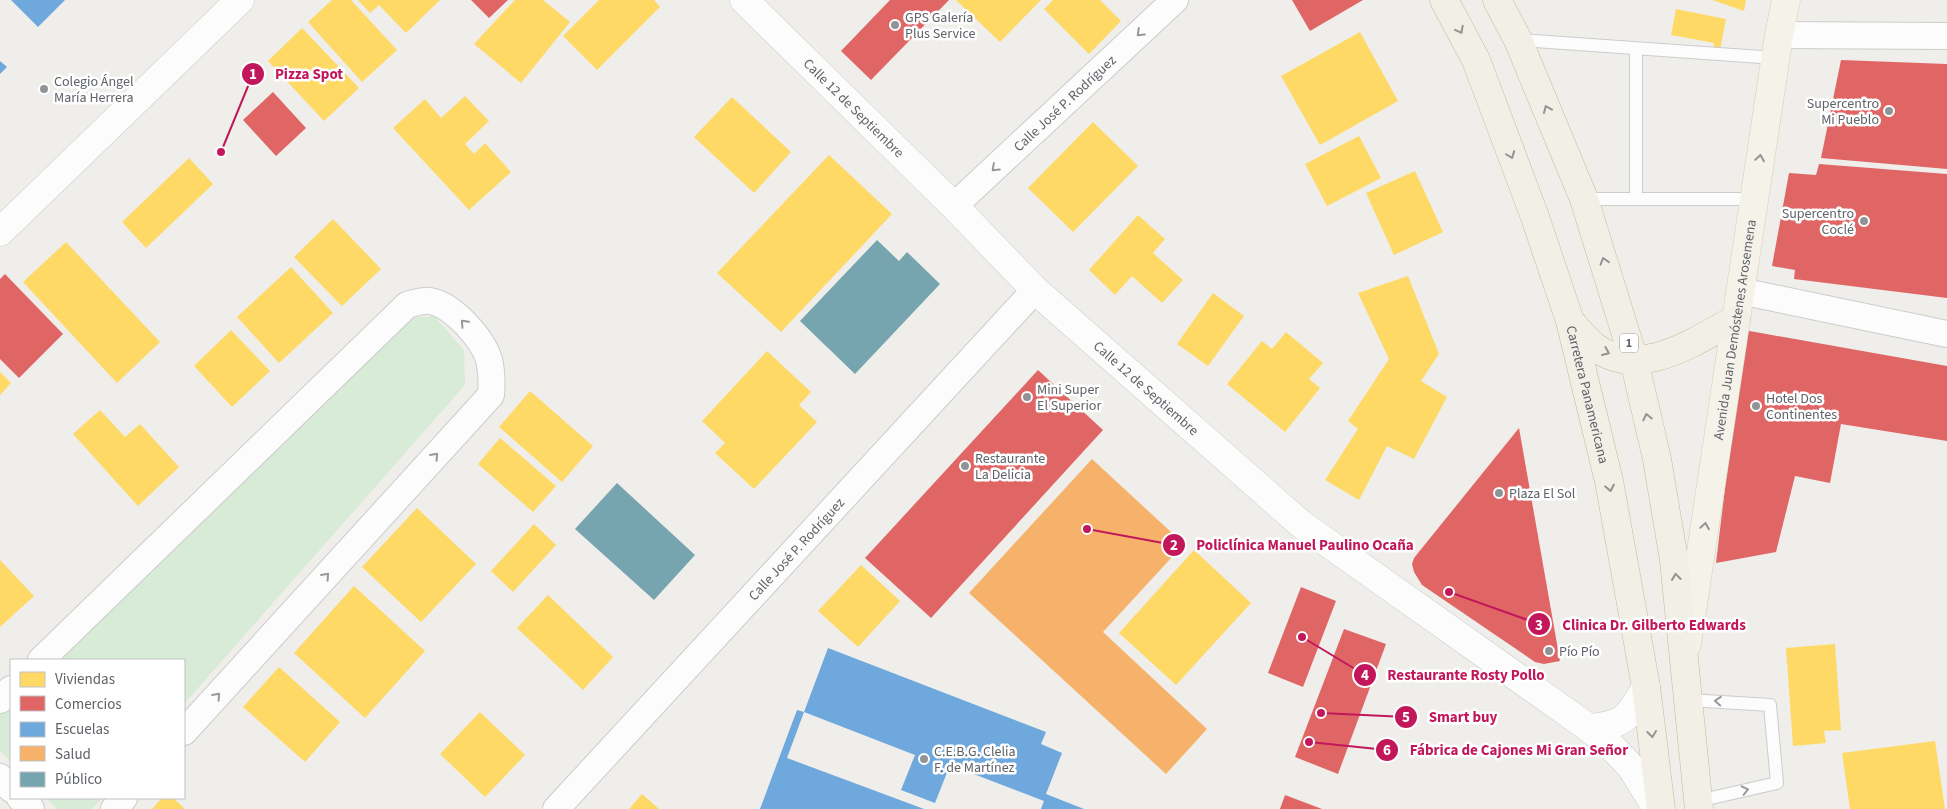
<svg xmlns="http://www.w3.org/2000/svg" width="1947" height="809" font-family="'Source Sans 3',sans-serif">
	<style>
		.green { fill: #d8ebd6 }
		.homes { fill: #ffd966 }
		.shops { fill: #e06666 }
		.schools { fill: #6fa8dc }
		.health { fill: #f6b26b }
		.public { fill: #76a5af }
		.lines { fill: none; stroke-linecap: round; stroke-linejoin: round }
		.service-casing { stroke: #cbcccc; stroke-width: 14 }
		.minor-casing { stroke: #cbcccc; stroke-width: 28 }
		.tertiary-casing { stroke: #cbcccc; stroke-width: 29 }
		.primary-casing { stroke: #d7ceb8; stroke-width: 29 }
		.trunk-casing { stroke: #c8b996; stroke-width: 29 }
		.service { stroke: #fdfcfc; stroke-width: 12 }
		.minor { stroke: #fdfcfc; stroke-width: 26 }
		.tertiary { stroke: #fdfcfc; stroke-width: 28 }
		.primary { stroke: #f4f2e9; stroke-width: 28 }
		.trunk { stroke: #f2f0e6; stroke-width: 28 }
		.oneway { stroke: #929494 }
		.oneway2 { stroke: #96999c }
		.oneway3 { stroke: #939595 }
		.poi-dot { fill: #919496; stroke: #fff; stroke-width: 2 }
		.labels { text-anchor: middle; stroke-width: 5; stroke-linejoin: round; paint-order: stroke }
		.shield { fill: #fff; stroke: #8f9295; stroke-width: 1 }
		.shield-label { font-size: 12px; font-weight: bold; fill: #5f6368 }
		.poi-label { font-size: 14px; fill: #5f6368; stroke: #fff; text-anchor: start }
		.street-label { font-size: 14px; fill: #5f6368; stroke: #fff }
		.leader { fill: none; stroke: #c2185b; stroke-width: 2 }
		.callout-dot { fill: #c2185b; stroke: #fff; stroke-width: 2 }
		.mark-label { font-size: 15px; text-anchor: middle; font-weight: bold; fill: #fff }
		.callout-label { font-size: 15px; text-anchor: middle; font-weight: bold; fill: #c2185b; stroke: #fff; stroke-width: 5; stroke-linejoin: round; paint-order: stroke }
	</style>
	<rect width="100%" height="100%" fill="#efeeea"/>
	<g class="green">
		<polygon points="434,316 464,350 465,385 184,704 184,660 56,660 411,318"/>
		<polygon points="11,704 11,762 0,751 0,714"/>
		<polygon points="46,798 102,798 92,809 57,809"/>
	</g>
	<g class="homes">
		<polygon points="332,0 351,0 397,50 362,82 308,22"/>
		<polygon points="358,0 440,0 406,33 379,5 370,13"/>
		<polygon points="515,0 543,0 570,22 521,83 474,44"/>
		<polygon points="599,0 654,0 660,7 597,70 563,36"/>
		<polygon points="956,0 1041,0 1000,42"/>
		<polygon points="1053,0 1100,0 1121,21 1089,54 1044,9"/>
		<polygon points="1712,0 1746,0 1744,11"/>
		<polygon points="1676,9 1726,19 1720,50 1713,48 1714,43 1671,35"/>
		<polygon points="302,28 359,88 324,121 268,61"/>
		<polygon points="1360,32 1398,101 1320,145 1281,76"/>
		<polygon points="465,96 489,121 465,144 474,154 485,143 511,172 469,210 393,128 425,99 441,118"/>
		<polygon points="732,97 791,152 754,193 694,137"/>
		<polygon points="1093,122 1138,166 1073,232 1028,188"/>
		<polygon points="1359,136 1381,178 1327,206 1305,164"/>
		<polygon points="829,155 892,214 781,332 717,273"/>
		<polygon points="189,158 213,184 146,248 122,222"/>
		<polygon points="1415,171 1443,232 1394,255 1366,193"/>
		<polygon points="1138,215 1165,239 1153,253 1183,280 1162,303 1132,276 1115,295 1089,270"/>
		<polygon points="333,219 381,269 342,306 294,257"/>
		<polygon points="66,242 160,342 117,383 23,282"/>
		<polygon points="291,267 333,313 279,363 237,317"/>
		<polygon points="1408,276 1439,354 1421,381 1447,397 1414,459 1387,446 1359,500 1325,480 1358,429 1348,421 1389,359 1358,293"/>
		<polygon points="1213,293 1244,316 1208,366 1177,344"/>
		<polygon points="231,330 270,371 232,407 194,366"/>
		<polygon points="1286,332 1323,363 1309,379 1320,388 1285,432 1227,384 1262,341 1272,349"/>
		<polygon points="767,351 811,392 799,405 817,422 754,489 715,453 725,443 702,421"/>
		<polygon points="0,372 11,383 0,395"/>
		<polygon points="530,391 593,446 562,482 499,427"/>
		<polygon points="100,410 125,437 140,424 179,467 138,506 73,434"/>
		<polygon points="500,438 556,486 533,512 478,464"/>
		<polygon points="417,508 476,564 421,622 362,567"/>
		<polygon points="534,524 556,545 513,592 491,571"/>
		<polygon points="1194,550 1251,603 1176,685 1119,633"/>
		<polygon points="0,560 34,596 0,627"/>
		<polygon points="861,565 900,601 858,647 818,611"/>
		<polygon points="354,586 425,651 365,718 294,653"/>
		<polygon points="548,595 613,657 583,690 517,628"/>
		<polygon points="1835,644 1841,730 1824,731 1826,743 1793,746 1786,648"/>
		<polygon points="279,667 340,722 305,762 243,707"/>
		<polygon points="480,712 525,755 485,797 440,754"/>
		<polygon points="1935,741 1945,809 1850,809 1842,753"/>
		<polygon points="642,794 659,809 629,809"/>
		<polygon points="162,798 173,798 185,809 152,809"/>
	</g>
	<g class="shops">
		<polygon points="471,0 508,0 489,18"/>
		<polygon points="890,0 949,0 871,80 841,51"/>
		<polygon points="1292,0 1363,0 1310,31"/>
		<polygon points="1841,60 1947,64 1947,169 1821,158"/>
		<polygon points="273,92 306,128 276,156 243,120"/>
		<polygon points="1819,164 1947,174 1947,298 1794,279 1795,270 1772,266 1789,173 1816,175"/>
		<polygon points="5,274 63,334 19,378 0,359 0,279"/>
		<polygon points="1744,330 1947,366 1947,441 1841,424 1830,483 1795,476 1776,552 1716,563"/>
		<polygon points="1038,370 1103,430 931,618 865,558"/>
		<polygon points="1519,428 1560,661 1544,664 1535,662 1422,585 1414,572 1412,564 1414,558"/>
		<polygon points="1301,587 1336,601 1303,687 1268,673"/>
		<polygon points="1344,629 1386,644 1338,774 1295,757"/>
		<polygon points="1285,795 1322,809 1280,809"/>
	</g>
	<g class="schools">
		<polygon points="11,0 65,0 38,27"/>
		<polygon points="0,61 7,67 0,74"/>
		<polygon points="828,648 1046,732 1041,744 1062,753 1046,794 1084,809 1041,809 1044,801 950,765 935,803 901,790 915,755 804,712"/>
		<polygon points="797,710 804,712 787,758 924,809 760,809"/>
	</g>
	<polygon class="health" points="1092,459 1184,544 1103,632 1207,729 1166,774 969,593"/>
	<g class="public">
		<polygon points="877,240 899,261 907,252 940,284 855,374 800,321"/>
		<polygon points="617,483 695,555 654,600 575,529"/>
	</g>
	<g class="lines">
		<g class="service-casing">
			<g id="service">
				<polyline points="1519,40 1775,58"/>
				<polyline points="1636,198 1636,49"/>
				<polyline points="1584,199 1754,199"/>
				<polyline points="1689,700 1770,705 1777,783 1698,801"/>
			</g>
		</g>
		<g class="minor-casing">
			<g id="minor">
				<polyline points="1779,35 1947,36"/>
				<path id="s1" d="M954,206L1175,0"/>
				<polyline points="1740,291 1947,334"/>
				<path d="M41,660L407,305C414,303 423,300 430,301C453,305 483,339 489,360C492,372 492,383 491,395L184,732"/>
				<polyline points="0,700 11,689"/>
				<polyline points="0,777 11,789"/>
				<polyline points="20,798 31,809"/>
				<polyline points="114,809 124,798"/>
				<path id="s2" d="M556,809L1035,290"/>
			</g>
		</g>
		<g class="tertiary-casing">
			<g id="tertiary">
				<path id="s3" d="M744,0L954,206L1035,290L1301,524L1589,728L1615,750L1631,767L1657,809"/>
				<polyline points="0,232 240,0"/>
				<path d="M1589,728C1625,725 1629,717 1646,687"/>
			</g>
		</g>
		<g class="primary-casing">
			<g id="primary">
				<path id="s4" d="M1687,644L1779,35L1786,0"/>
			</g>
		</g>
		<g class="trunk-casing">
			<g id="trunk">
				<path id="s5" d="M1444,0L1476,60L1535,217L1570,321L1609,481L1646,687L1661,809"/>
				<polyline points="1497,0 1518,40 1584,199 1634,360 1657,459 1674,560 1699,809"/>
				<path d="M1571,322C1579,331 1586,340 1595,347C1640,381 1696,340 1736,319"/>
			</g>
		</g>
		<use href="#service" class="service"/>
		<use href="#minor" class="minor"/>
		<use href="#tertiary" class="tertiary"/>
		<use href="#primary" class="primary"/>
		<use href="#trunk" class="trunk"/>
	</g>
	<defs><path id="oneway-chevron" d="M-2-3.5L2.5 0L-2 3.5" fill="none" stroke-width="1.6" stroke-linecap="round" stroke-linejoin="round" transform="scale(1.25)"/></defs>
	<g class="oneway">
		<use href="#oneway-chevron" transform="translate(1460 30) rotate(62)"/>
		<use href="#oneway-chevron" transform="translate(1547 109) rotate(-113)"/>
		<use href="#oneway-chevron" transform="translate(1511 155) rotate(69)"/>
		<use href="#oneway-chevron" transform="translate(1604 261) rotate(-107)"/>
		<use href="#oneway-chevron" transform="translate(1606 352) rotate(23)"/>
		<use href="#oneway-chevron" transform="translate(1647 417) rotate(-103)"/>
		<use href="#oneway-chevron" transform="translate(1610 488) rotate(79)"/>
		<use href="#oneway-chevron" transform="translate(1676 577) rotate(-96)"/>
		<use href="#oneway-chevron" transform="translate(1652 734) rotate(83)"/>
	</g>
	<g class="oneway2">
		<use href="#oneway-chevron" transform="translate(1140 33) rotate(137)"/>
		<use href="#oneway-chevron" transform="translate(995 168) rotate(137)"/>
		<use href="#oneway-chevron" transform="translate(464 323) rotate(-133)"/>
		<use href="#oneway-chevron" transform="translate(435 456) rotate(-48)"/>
		<use href="#oneway-chevron" transform="translate(326 576) rotate(-48)"/>
		<use href="#oneway-chevron" transform="translate(217 696) rotate(-48)"/>
		<use href="#oneway-chevron" transform="translate(1718 701) rotate(-176)"/>
		<use href="#oneway-chevron" transform="translate(1745 790) rotate(-13)"/>
	</g>
	<g class="oneway3">
		<use href="#oneway-chevron" transform="translate(1760 158) rotate(-81)"/>
		<use href="#oneway-chevron" transform="translate(1705 526) rotate(-81)"/>
	</g>
	<g class="poi-dot">
		<circle cx="895" cy="25" r="5"/>
		<circle cx="44" cy="89" r="5"/>
		<circle cx="1889" cy="111" r="5"/>
		<circle cx="1864" cy="221" r="5"/>
		<circle cx="1027" cy="397" r="5"/>
		<circle cx="1756" cy="406" r="5"/>
		<circle cx="965" cy="466" r="5"/>
		<circle cx="1499" cy="493" r="5"/>
		<circle cx="1549" cy="651" r="5"/>
		<circle cx="924" cy="759" r="5"/>
	</g>
	<g class="labels">
		<rect class="shield" x="1620" y="333.5" width="18" height="19" rx="4"/>
		<g class="shield-label">
			<text x="1629" y="347">1</text>
		</g>
		<g class="poi-label">
			<text x="905" y="22">GPS Galería<tspan x="905" dy="16">Plus Service</tspan></text>
			<text x="54" y="86">Colegio Ángel<tspan x="54" dy="16">María Herrera</tspan></text>
			<text x="1879" y="108" text-anchor="end">Supercentro<tspan x="1879" dy="16">Mi Pueblo</tspan></text>
			<text x="1854" y="218" text-anchor="end">Supercentro<tspan x="1854" dy="16">Coclé</tspan></text>
			<text x="1037" y="394">Mini Super<tspan x="1037" dy="16">El Superior</tspan></text>
			<text x="1766" y="403">Hotel Dos<tspan x="1766" dy="16">Continentes</tspan></text>
			<text x="975" y="463">Restaurante<tspan x="975" dy="16">La Delicia</tspan></text>
			<text x="1509" y="498">Plaza El Sol</text>
			<text x="1559" y="656">Pío Pío</text>
			<text x="934" y="756">C.E.B.G. Clelia<tspan x="934" dy="16">F. de Martínez</tspan></text>
		</g>
		<g class="street-label">
			<text dy="5" stroke="none"><textPath href="#s1" startOffset="151">Calle José P. Rodríguez</textPath></text>
			<text dy="5" stroke="none"><textPath href="#s3" startOffset="154">Calle 12 de Septiembre</textPath></text>
			<text dy="5" stroke="none"><textPath href="#s4" startOffset="318">Avenida Juan Demóstenes Arosemena</textPath></text>
			<text dy="5" stroke="none"><textPath href="#s3" startOffset="559">Calle 12 de Septiembre</textPath></text>
			<text dy="5" stroke="none"><textPath href="#s5" startOffset="421">Carretera Panamericana</textPath></text>
			<text dy="5" stroke="none"><textPath href="#s2" startOffset="354">Calle José P. Rodríguez</textPath></text>
		</g>
	</g>
	<path class="leader" d="M221 152L253 74M1087 529L1174 545M1449 592L1539 624M1302 637L1365 675M1321 713L1406 717M1309 742L1387 750"/>
	<g class="callout-dot">
		<circle cx="221" cy="152" r="5"/>
		<circle cx="1087" cy="529" r="5"/>
		<circle cx="1449" cy="592" r="5"/>
		<circle cx="1302" cy="637" r="5"/>
		<circle cx="1321" cy="713" r="5"/>
		<circle cx="1309" cy="742" r="5"/>
		<circle cx="253" cy="74" r="12"/>
		<circle cx="1174" cy="545" r="12"/>
		<circle cx="1539" cy="624" r="12"/>
		<circle cx="1365" cy="675" r="12"/>
		<circle cx="1406" cy="717" r="12"/>
		<circle cx="1387" cy="750" r="12"/>
	</g>
	<g class="mark-label">
		<text x="253" y="79">1</text>
		<text x="1174" y="550">2</text>
		<text x="1539" y="630">3</text>
		<text x="1365" y="680">4</text>
		<text x="1406" y="722">5</text>
		<text x="1387" y="755">6</text>
	</g>
	<g class="callout-label">
		<text x="309" y="79">Pizza Spot</text>
		<text x="1305" y="550">Policlínica Manuel Paulino Ocaña</text>
		<text x="1654" y="630">Clinica Dr. Gilberto Edwards</text>
		<text x="1466" y="680">Restaurante Rosty Pollo</text>
		<text x="1463" y="722">Smart buy</text>
		<text x="1519" y="755">Fábrica de Cajones Mi Gran Señor</text>
	</g>
	<rect x="10" y="659" width="175" height="140" fill="#ffffff" stroke="#bfc1c3"/>
	<rect x="20" y="672" width="25" height="15" fill="#ffd966" stroke="#bfc1c3"/>
	<text x="55" y="684" font-size="15" fill="#5f6368">Viviendas</text>
	<rect x="20" y="696" width="25" height="15" fill="#e06666" stroke="#bfc1c3"/>
	<text x="55" y="709" font-size="15" fill="#5f6368">Comercios</text>
	<rect x="20" y="722" width="25" height="15" fill="#6fa8dc" stroke="#bfc1c3"/>
	<text x="55" y="734" font-size="15" fill="#5f6368">Escuelas</text>
	<rect x="20" y="746" width="25" height="15" fill="#f6b26b" stroke="#bfc1c3"/>
	<text x="55" y="759" font-size="15" fill="#5f6368">Salud</text>
	<rect x="20" y="772" width="25" height="15" fill="#76a5af" stroke="#bfc1c3"/>
	<text x="55" y="784" font-size="15" fill="#5f6368">Público</text>
</svg>
